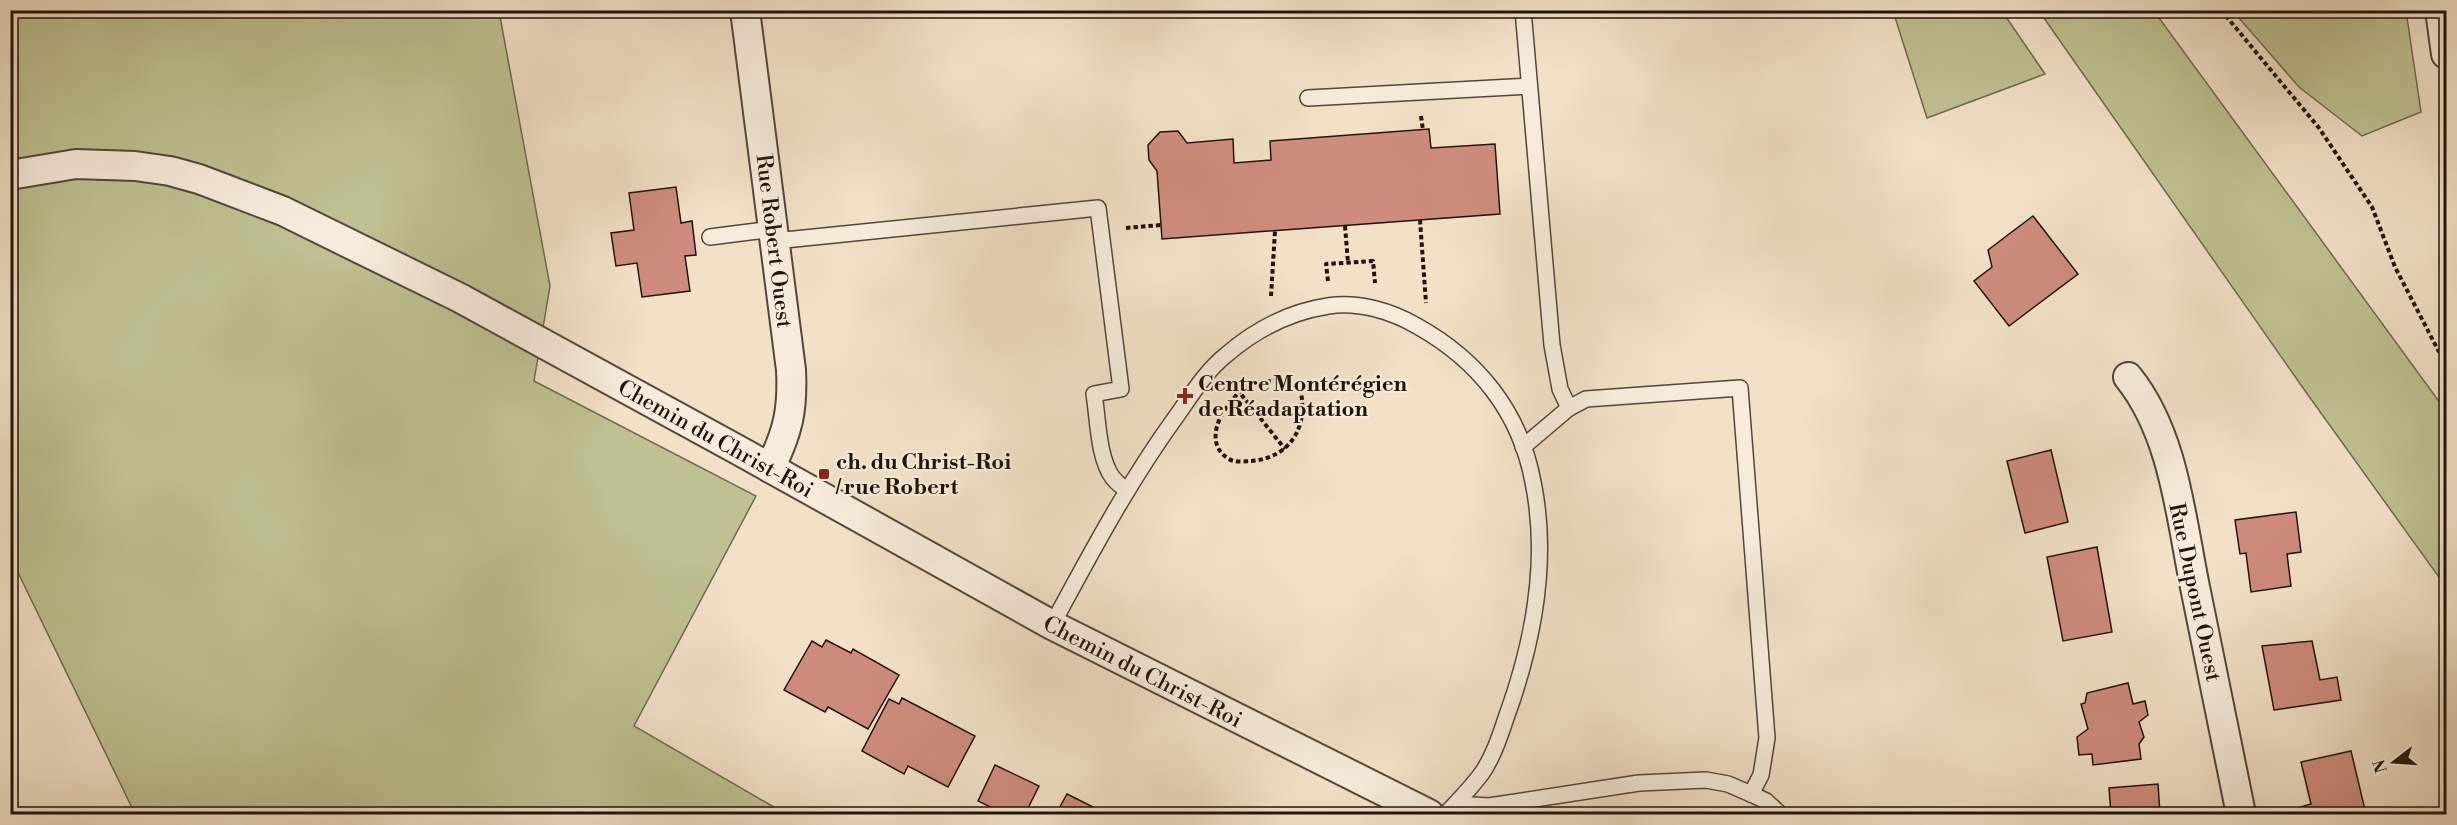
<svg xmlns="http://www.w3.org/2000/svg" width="2457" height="825" font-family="'Libre Bodoni',serif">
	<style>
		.green { fill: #bfc192; stroke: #706a4e; stroke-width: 1.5 }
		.building { fill: #cf8c7e; stroke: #20130b; stroke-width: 1.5 }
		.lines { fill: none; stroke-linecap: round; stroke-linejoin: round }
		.lane-casing { stroke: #54463a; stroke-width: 18 }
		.street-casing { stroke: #54463a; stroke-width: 32 }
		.path { stroke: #20130b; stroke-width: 4; stroke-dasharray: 4.5 3; stroke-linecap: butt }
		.lane { stroke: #f7ecdb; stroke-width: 15 }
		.street { stroke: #f7ecdb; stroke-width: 28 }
		.poi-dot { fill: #8f2418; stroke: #f7ecdb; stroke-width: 2 }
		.labels { text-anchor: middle; stroke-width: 4.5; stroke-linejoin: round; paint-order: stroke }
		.street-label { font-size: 22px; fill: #20130b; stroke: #f7ecdb }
		.poi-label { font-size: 22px; font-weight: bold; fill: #20130b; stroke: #f7ecdb; text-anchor: start }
	</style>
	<rect width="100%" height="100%" fill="#f2e1c7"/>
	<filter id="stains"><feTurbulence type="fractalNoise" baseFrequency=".00333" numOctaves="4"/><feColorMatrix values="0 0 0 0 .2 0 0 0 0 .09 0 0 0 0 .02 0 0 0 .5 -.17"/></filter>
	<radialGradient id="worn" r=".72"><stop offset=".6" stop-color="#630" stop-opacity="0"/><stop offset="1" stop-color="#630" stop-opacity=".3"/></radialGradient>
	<g class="green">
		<polygon points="11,11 499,11 550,286 534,381 756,496 634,726 786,814 135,814 11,558"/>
		<polygon points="1893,11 2002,11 2045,74 1927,118"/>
		<polygon points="2039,11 2154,11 2446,411 2446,587 2308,395"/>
		<polygon points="2233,11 2406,11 2421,112 2362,136 2299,87"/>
	</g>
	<g class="building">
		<polygon points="1429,129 1431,148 1495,144 1500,214 1162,239 1157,171 1149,160 1148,145 1160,132 1178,131 1187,143 1233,139 1234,163 1271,160 1270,141"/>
		<polygon points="676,187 681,223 692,221 696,255 685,256 690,291 642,297 637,263 616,266 611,233 634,230 629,193"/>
		<polygon points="2033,216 2078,274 2009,326 1974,281 1992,267 1988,250"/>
		<polygon points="2051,450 2068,522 2025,533 2007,461"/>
		<polygon points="2296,512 2301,552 2287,554 2291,586 2251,592 2246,553 2240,554 2235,520"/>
		<polygon points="2097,547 2112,632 2063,641 2047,557"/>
		<polygon points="826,640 851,653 853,649 899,675 868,729 828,707 825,712 784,690 812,641 822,647"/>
		<polygon points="2312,641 2320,680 2337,677 2341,700 2274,710 2262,646"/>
		<polygon points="2128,683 2133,704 2145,701 2148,715 2139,722 2144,737 2139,744 2141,759 2093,765 2092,754 2079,755 2077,737 2088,729 2081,704 2085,703 2087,693"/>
		<polygon points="902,698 975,736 948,787 908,766 904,774 862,751 889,699 899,704"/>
		<polygon points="2351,751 2366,814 2298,814 2297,808 2311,804 2301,762"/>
		<polygon points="995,765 1039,786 1025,814 1005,814 978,801"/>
		<polygon points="2158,784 2160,814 2111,814 2109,788"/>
		<polygon points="1067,794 1107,814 1056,814"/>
	</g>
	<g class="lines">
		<g class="lane-casing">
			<g id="lane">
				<polyline points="1523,10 1552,345 1560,389 1569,408"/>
				<polyline points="1308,98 1529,86"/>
				<polyline points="710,237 773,229"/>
				<path d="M775,241L1098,208L1121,389L1094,394C1098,418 1098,459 1113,478C1117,483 1122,487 1127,490"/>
				<polyline points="1523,447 1569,408 1586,399 1740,388 1767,738 1761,775 1751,794"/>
				<path d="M1052,625C1091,553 1129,481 1178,414C1192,394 1206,371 1226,355C1255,330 1289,312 1328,306C1358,301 1391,311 1417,326C1478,360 1520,412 1533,482C1549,560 1533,644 1506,718C1500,736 1493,757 1482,773C1471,788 1458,801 1446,814"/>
				<polyline points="1456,804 1489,806 1639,783 1706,780 1728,784 1751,794 1766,801 1780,814"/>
			</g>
		</g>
		<g class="street-casing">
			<g id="street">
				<path d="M745,10L791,370C793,410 788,432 770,468"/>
				<polyline points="2440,10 2446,54"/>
				<polyline points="10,175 76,164 135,166 170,171 199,179 283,211 460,298 738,450 1052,625 1429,814"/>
				<path d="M2128,377C2175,435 2181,521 2196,592C2211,666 2226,740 2241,814"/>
			</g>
		</g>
		<g class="path">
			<polyline points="2221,10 2319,128 2372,207 2395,267 2438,350 2446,361"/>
			<polyline points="1421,116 1423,130"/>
			<polyline points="1420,220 1426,303"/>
			<polyline points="1345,226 1348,263"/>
			<polyline points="1126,228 1161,225"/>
			<polyline points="1328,281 1326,264 1373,261 1375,283"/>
			<polyline points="1271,296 1275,231"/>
			<path d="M1288,379L1300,388C1309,425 1292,457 1252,461C1245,461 1235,463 1229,459C1208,447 1215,422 1227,407C1231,403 1235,396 1239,392C1252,383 1273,380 1288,379Z"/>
			<polyline points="1232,383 1285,449"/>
		</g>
		<use href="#lane" class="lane"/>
		<use href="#street" class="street"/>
	</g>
	<g class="poi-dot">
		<path d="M1182 387h6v6h6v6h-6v6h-6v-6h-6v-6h6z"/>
		<rect x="818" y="468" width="12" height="12" rx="3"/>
	</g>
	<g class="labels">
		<g class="street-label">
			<text transform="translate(775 241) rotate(83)" y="8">Rue Robert Ouest</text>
			<text transform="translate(716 438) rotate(29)" y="8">Chemin du Christ-Roi</text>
			<text transform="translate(2196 592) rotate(78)" y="8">Rue Dupont Ouest</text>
			<text transform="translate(1143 671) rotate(27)" y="8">Chemin du Christ-Roi</text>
		</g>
		<g class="poi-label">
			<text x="1198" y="391">Centre Montérégien<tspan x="1198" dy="25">de Réadaptation</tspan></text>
			<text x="836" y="469">ch. du Christ-Roi<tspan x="836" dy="25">/ rue Robert</tspan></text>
		</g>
	</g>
	<rect width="2457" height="825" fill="none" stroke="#f2e1c7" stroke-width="36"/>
	<rect x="12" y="12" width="2433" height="801" fill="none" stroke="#20130b" stroke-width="3"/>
	<rect x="18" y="18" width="2421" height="789" fill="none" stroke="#20130b" stroke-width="1.5"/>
	<g transform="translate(2394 762) rotate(253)" stroke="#f7ecdb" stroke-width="4.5" paint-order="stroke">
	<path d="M0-4.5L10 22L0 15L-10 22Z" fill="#20130b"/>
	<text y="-9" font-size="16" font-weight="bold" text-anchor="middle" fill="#20130b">N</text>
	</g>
	<rect width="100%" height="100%" filter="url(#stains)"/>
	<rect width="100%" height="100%" fill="url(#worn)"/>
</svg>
